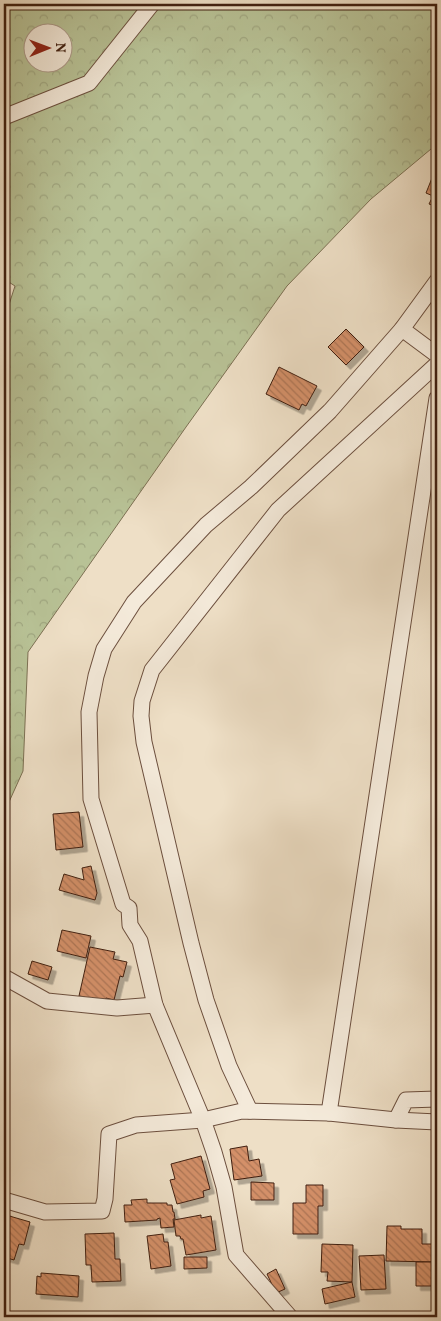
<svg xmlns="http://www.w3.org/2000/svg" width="441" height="1321" font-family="Vollkorn,serif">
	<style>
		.forest { fill: url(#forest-crowns); stroke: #7c7053; fill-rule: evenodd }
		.building { fill: url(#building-back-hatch); stroke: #401f10; filter: url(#shadow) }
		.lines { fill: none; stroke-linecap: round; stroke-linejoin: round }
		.minor-casing { stroke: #6c4f3e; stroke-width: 17 }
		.minor { stroke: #f4eada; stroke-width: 15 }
	</style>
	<defs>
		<pattern id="forest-crowns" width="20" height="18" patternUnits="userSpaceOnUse" patternTransform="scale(1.25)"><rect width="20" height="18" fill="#b8c296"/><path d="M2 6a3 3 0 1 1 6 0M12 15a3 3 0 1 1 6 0" fill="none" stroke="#9fa680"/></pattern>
		<pattern id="building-back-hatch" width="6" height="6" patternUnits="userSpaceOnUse" patternTransform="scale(1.25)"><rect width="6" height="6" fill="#d49069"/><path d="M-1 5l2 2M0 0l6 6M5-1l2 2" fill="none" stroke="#ad7555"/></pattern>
		<filter id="shadow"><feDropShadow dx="4.5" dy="4.5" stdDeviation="0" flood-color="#0004"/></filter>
	</defs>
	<rect width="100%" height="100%" fill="#eedfc6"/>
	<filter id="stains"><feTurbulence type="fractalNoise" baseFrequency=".004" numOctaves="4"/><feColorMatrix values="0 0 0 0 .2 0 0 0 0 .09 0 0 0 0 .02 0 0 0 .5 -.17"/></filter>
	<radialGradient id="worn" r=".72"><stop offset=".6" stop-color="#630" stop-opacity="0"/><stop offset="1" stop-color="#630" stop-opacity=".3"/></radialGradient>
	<path class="forest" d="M4,4H437V144L371,199L287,286L186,427L28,652L23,771L4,813V320L15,286L4,279ZM32,32H62V62H32Z"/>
	<g class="building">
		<polygon points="432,178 437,179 437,207 429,204 433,196 426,193"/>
		<polygon points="346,329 364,347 346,365 328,347"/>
		<polygon points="279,367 317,386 306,406 302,404 299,410 266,394"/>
		<polygon points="79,812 83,847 56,850 53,814"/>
		<polygon points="91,866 97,893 95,900 59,890 64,874 84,880 82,868"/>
		<polygon points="62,930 91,936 86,958 57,951"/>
		<polygon points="90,947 115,952 113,959 127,962 123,977 120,976 114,1000 106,998 105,1002 79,996"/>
		<polygon points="32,961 52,967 48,980 28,974"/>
		<polygon points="247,1146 249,1161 259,1159 262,1176 234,1180 230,1149"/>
		<polygon points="201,1156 210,1189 203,1191 204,1197 177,1204 170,1180 175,1179 171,1164"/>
		<polygon points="251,1182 274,1183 274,1200 251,1200"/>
		<polygon points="306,1185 323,1185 323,1206 318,1206 318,1234 293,1234 293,1203 306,1203"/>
		<polygon points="147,1199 147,1203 167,1203 167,1205 172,1205 173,1212 174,1212 175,1219 173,1219 174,1227 161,1228 160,1218 157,1219 157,1220 125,1222 124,1205 132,1205 131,1200"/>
		<polygon points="4,1211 7,1212 6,1215 30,1222 24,1245 19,1244 14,1260 4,1257"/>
		<polygon points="201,1215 201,1218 211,1216 216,1250 186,1255 183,1239 181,1239 180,1236 176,1236 174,1220"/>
		<polygon points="387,1226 401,1226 401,1229 422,1229 422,1244 436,1244 436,1262 386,1261"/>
		<polygon points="114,1233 115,1259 120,1259 121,1281 92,1282 91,1265 86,1265 85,1234"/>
		<polygon points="163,1234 164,1242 168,1242 171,1266 151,1269 147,1236"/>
		<polygon points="322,1244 353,1245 352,1282 327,1281 328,1272 321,1272"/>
		<polygon points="384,1255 386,1289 361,1290 359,1256"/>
		<polygon points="184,1257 207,1257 207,1268 184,1269"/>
		<polygon points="416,1262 434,1262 433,1286 416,1286"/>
		<polygon points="276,1269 285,1289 276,1293 267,1274"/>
		<polygon points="41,1273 79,1276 78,1297 36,1294 37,1276 41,1277"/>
		<polygon points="352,1282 355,1297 325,1304 322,1289"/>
	</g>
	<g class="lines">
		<g class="minor-casing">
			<g id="minor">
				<polyline points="4,117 89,83 152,4"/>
				<polyline points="402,329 437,355"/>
				<polyline points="4,977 47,1001 117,1008 155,1005"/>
				<polyline points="250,1111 229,1066 206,1000 191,943 144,742 141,716 142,701 152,670 278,510 437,364"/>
				<polyline points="329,1113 437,398"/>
				<polyline points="396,1120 406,1100 437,1099"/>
				<polyline points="4,1200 45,1212 102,1211 105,1199 109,1134 136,1125 203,1120 242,1111 329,1113 396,1120 437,1122"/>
				<polyline points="290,1317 236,1255 224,1187 214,1152 203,1120 155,1005 140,941 130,925 129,908 123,904 91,799 89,712 96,676 104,649 134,602 206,525 251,487 330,411 402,329 437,281"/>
			</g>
		</g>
		<use href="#minor" class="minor"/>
	</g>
	<rect width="441" height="1321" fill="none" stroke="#eedfc6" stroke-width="20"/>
	<rect x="5" y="5" width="431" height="1311" fill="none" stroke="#401f10" stroke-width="2.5"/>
	<rect x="10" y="10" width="421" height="1301" fill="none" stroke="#401f10"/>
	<g transform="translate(48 48) rotate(89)"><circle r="24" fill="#f4eada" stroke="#ac9989"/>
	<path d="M0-4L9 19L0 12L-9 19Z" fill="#8f2418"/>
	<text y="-8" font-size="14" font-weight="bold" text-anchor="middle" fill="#401f10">N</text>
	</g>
	<rect width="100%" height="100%" filter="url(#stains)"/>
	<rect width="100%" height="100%" fill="url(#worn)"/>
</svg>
